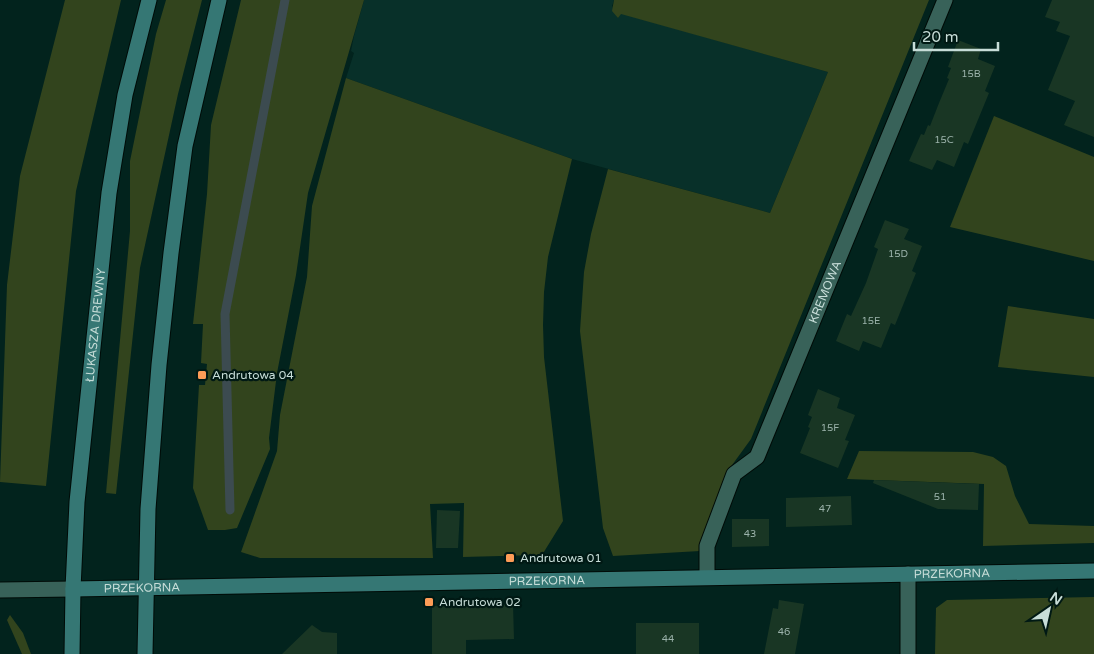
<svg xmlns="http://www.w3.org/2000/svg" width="1094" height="654" font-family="'Varela Round',sans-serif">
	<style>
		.built { fill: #083029 }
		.green { fill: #32441d }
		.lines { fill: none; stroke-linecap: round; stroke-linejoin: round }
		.stream { stroke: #3c4b50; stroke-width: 9 }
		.building { fill: #193624 }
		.street-casing { stroke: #000b07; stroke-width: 17 }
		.secondary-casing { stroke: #000b07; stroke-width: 17 }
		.street { stroke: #386259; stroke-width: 15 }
		.secondary { stroke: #357774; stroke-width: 15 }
		.poi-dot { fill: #fd9c57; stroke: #001914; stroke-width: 2 }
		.labels { text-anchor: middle; stroke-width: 4.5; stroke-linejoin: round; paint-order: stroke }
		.number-label { font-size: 10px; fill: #9cb3ab }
		.street-label { font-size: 12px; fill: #c7ddd8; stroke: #001914 }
		.poi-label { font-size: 12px; fill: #c7ddd8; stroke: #001914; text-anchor: start }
	</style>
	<rect width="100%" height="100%" fill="#02231d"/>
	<polygon class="built" points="364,0 614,0 612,6 618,18 620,13 828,72 770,213 572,159 346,78 354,53 351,51 354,36"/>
	<g class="green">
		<polygon points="65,0 121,0 76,191 46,486 0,482 7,285 20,176"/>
		<polygon points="166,0 202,0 178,94 140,268 116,494 106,493 130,231 130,161 156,34"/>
		<polygon points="241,0 364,0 308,193 296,275 277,373 269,438 270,449 237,528 225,530 208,530 193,488 199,385 205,385 207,364 201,363 203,324 193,324 207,194 211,125"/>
		<polygon points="614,0 929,0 751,439 727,472 700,551 613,556 603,528 580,331 584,272 591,234 608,169 770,213 828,72 621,14 618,18 612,11"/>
		<polygon points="346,78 572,159 548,257 544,292 543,325 544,357 563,521 542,555 463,557 464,503 430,504 433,558 260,558 241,552 277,451 280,415 307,277 312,206"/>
		<polygon points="994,116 1094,157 1094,261 950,227"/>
		<polygon points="1008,306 1094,319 1094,377 998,367"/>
		<polygon points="859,451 973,452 993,457 1006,466 1015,496 1029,524 1094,526 1094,543 983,546 984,484 847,479"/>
		<polygon points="1094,597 1094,654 935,654 936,608 947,600"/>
		<polygon points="10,615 23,633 31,654 22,654 7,620"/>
	</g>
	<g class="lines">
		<polyline class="stream" points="230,510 225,314 285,0"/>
	</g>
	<g class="building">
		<polygon points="1052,0 1094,0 1094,137 1064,125 1075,101 1048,90 1070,36 1056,31 1060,22 1045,17"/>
		<polygon points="958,40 981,49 978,59 995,66 985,91 989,93 968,144 964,142 954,167 937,160 932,170 909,161 921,134 924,135 928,125 930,126 939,103 949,79 947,78 951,68 948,67"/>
		<polygon points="885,220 909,229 904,239 922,246 912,271 916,273 895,325 891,323 881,348 863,341 859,351 836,341 847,314 851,316 866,283 878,249 874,247"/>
		<polygon points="818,389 840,398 837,408 855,415 845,440 849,441 838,468 800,453 810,428 808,427 812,417 808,415"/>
		<polygon points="874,480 979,484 978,510 938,509 873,483"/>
		<polygon points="851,496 852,525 786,527 786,498"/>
		<polygon points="437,510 460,511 458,548 436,548"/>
		<polygon points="732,519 769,519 769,546 732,547"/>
		<polygon points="779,600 804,604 795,654 764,654 773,608 778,609"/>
		<polygon points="513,604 514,639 466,640 466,654 432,654 432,606"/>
		<rect x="636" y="623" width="63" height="31"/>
		<polygon points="312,625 322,632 337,633 337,654 282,654"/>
	</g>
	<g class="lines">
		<g class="street-casing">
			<g id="street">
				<polyline points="908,574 908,654"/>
				<path id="s1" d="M707,577V546L734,474L757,457L945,0"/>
				<polyline points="0,590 73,589"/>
			</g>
		</g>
		<g class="secondary-casing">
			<g id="secondary">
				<path id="s2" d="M73,589L1094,571"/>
				<path id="s3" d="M72,654L73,589L77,502L109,193L125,95L149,0"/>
				<polyline points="145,654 148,509 159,365 171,253 185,146 219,0"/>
			</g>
		</g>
		<use href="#street" class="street"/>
		<use href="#secondary" class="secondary"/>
	</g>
	<g class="poi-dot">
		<rect x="197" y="370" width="10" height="10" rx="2.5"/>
		<rect x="505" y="553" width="10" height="10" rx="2.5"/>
		<rect x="424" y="597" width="10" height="10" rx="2.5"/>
	</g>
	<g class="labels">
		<g class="number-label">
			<text x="971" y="77">15B</text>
			<text x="944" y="143">15C</text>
			<text x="898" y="257">15D</text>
			<text x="871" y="324">15E</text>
			<text x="830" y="431">15F</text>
			<text x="940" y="500">51</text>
			<text x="825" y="512">47</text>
			<text x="750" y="537">43</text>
			<text x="784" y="635">46</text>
			<text x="668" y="642">44</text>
		</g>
		<g class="street-label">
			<text dy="4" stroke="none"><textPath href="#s1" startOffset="315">KREMOWA</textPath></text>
			<text dy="4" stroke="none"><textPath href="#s3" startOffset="330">ŁUKASZA DREWNY</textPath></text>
			<text dy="4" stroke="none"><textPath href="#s2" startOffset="879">PRZEKORNA</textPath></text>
			<text dy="4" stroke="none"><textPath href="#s2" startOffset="474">PRZEKORNA</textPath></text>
			<text dy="4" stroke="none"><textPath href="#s2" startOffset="69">PRZEKORNA</textPath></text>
		</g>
		<g class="poi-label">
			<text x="212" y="379">Andrutowa 04</text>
			<text x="520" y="562">Andrutowa 01</text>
			<text x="439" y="606">Andrutowa 02</text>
		</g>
	</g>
	<g transform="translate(1049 609) rotate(34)" stroke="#001914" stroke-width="4" paint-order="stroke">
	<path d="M0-4L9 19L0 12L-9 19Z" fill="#c7ddd8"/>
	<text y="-8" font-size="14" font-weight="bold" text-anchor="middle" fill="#c7ddd8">N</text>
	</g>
	<path d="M914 42v8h84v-8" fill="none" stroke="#c7ddd8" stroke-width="2.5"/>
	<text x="922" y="42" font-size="15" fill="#c7ddd8" stroke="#001914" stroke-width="4" paint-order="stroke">20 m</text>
</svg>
